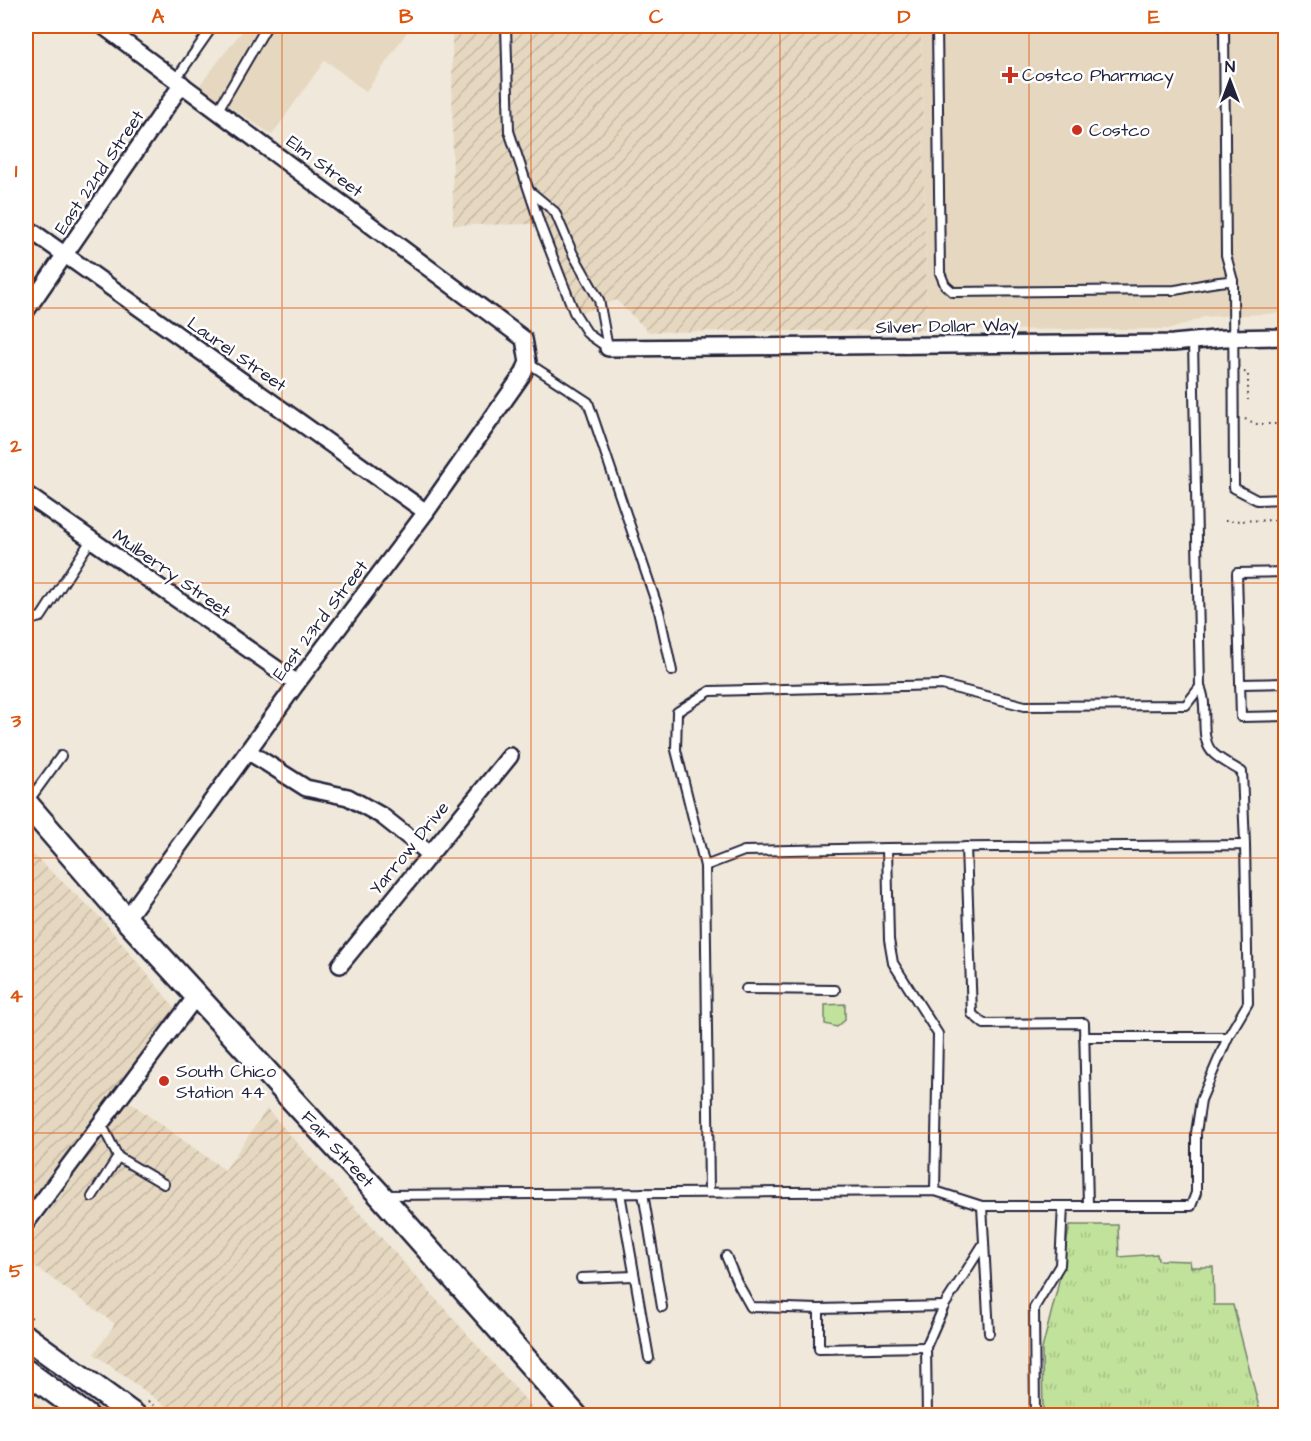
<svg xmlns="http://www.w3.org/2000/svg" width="1311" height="1441" font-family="'Architects Daughter',sans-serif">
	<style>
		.built { fill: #e6d8c0 }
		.industrial { fill: url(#industrial-furrows) }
		.grass { fill: url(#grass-tufts); stroke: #72826b; stroke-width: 1.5 }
		.green { fill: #c1e29b; stroke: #72826b; stroke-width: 1.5 }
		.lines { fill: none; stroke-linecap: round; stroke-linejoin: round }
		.lane-casing { stroke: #22223b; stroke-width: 12 }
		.street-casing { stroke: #22223b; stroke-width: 20 }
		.secondary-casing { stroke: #22223b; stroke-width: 27 }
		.path { stroke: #22223b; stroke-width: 2; stroke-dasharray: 1.5 4.5; stroke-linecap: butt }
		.lane { stroke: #fff; stroke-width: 8 }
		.street { stroke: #fff; stroke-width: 15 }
		.secondary { stroke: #fff; stroke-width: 22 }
		.grid { fill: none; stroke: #de560e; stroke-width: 1.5; stroke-opacity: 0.55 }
		.poi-dot { fill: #c8321e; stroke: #fff; stroke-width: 2 }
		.labels { text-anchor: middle; stroke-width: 5; stroke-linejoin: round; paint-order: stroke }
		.poi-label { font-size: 18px; fill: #22223b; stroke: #fff; text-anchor: start }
		.street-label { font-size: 18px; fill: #22223b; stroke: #fff }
		.neatline { fill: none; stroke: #de560e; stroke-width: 2 }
		.grid-label { font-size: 20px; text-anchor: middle; font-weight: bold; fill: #de560e }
	</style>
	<defs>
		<pattern id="industrial-furrows" width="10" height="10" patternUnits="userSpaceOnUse" patternTransform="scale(1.5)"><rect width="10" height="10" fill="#e6d8c0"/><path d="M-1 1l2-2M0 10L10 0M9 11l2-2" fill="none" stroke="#c5b9a6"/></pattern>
		<pattern id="grass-tufts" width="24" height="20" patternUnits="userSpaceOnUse" patternTransform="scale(1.5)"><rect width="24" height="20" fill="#c1e29b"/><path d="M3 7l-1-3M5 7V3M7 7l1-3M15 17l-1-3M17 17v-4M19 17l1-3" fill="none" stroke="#a6c286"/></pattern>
	</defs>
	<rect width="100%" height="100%" fill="#f0e8da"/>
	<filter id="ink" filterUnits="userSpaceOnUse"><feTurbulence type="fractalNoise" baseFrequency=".0167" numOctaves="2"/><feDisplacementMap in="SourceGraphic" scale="12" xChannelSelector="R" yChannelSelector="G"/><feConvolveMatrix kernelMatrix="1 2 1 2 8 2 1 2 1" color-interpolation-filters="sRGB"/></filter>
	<g filter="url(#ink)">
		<g class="built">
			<polygon points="246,26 411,26 366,92 325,60 272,135 199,86"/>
			<polygon points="921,26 1285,26 1285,313 1204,317 1172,329 927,330"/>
			<polygon points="26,1396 52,1415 26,1415"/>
		</g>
		<g class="industrial">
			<polygon points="452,26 921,26 927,330 649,332 616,300 572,316 535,224 453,225"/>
			<polygon points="26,848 102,919 175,1008 26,1211"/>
			<polygon points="128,1101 225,1170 267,1109 539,1415 178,1415 94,1354 115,1324 26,1260 26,1243"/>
		</g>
		<polygon class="grass" points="1070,1225 1118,1225 1119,1257 1157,1254 1158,1260 1190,1261 1191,1267 1213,1267 1214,1305 1233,1305 1261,1415 1043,1415 1042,1349 1057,1290"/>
		<polygon class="green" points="845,1004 845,1020 837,1027 825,1024 825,1005"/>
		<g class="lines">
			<g class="lane-casing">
				<g id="lane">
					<polyline points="506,26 509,131 541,227 574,312 588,334 608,348"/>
					<path d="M937,26L940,273L945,285L953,292L1175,290C1195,287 1213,281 1233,281"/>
					<polyline points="1224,26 1226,255 1233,281 1234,488 1257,500 1286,499"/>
					<polyline points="176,79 213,26"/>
					<polyline points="218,110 267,26"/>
					<polyline points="531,192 555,212 573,254 599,300 608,348"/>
					<polyline points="528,363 588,402 659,611 672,671"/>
					<polyline points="1286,572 1237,573 1241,717 1286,716"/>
					<polyline points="26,615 33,619 41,617 91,540"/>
					<polyline points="1240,684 1286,683"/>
					<path d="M1200,687C1210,707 1197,739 1214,754C1222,761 1233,766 1242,772L1245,845"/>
					<polyline points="27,803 61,756"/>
					<polyline points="966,847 972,1014 984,1024 1084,1023 1088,1206"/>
					<polyline points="705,866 744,851 887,848"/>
					<polyline points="746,989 835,990"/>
					<polyline points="1084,1037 1228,1037"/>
					<polyline points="118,1157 164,1184"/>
					<polyline points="709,1192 705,866 676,750 677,712 710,691 942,685 1025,706 1186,705 1200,687 1193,341"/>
					<polyline points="620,1193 649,1358"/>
					<polyline points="643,1193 662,1307"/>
					<polyline points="385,1195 935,1191 982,1206 1191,1206 1196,1193 1196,1133 1201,1100 1228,1037 1248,1003 1245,845 887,848 889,940 893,963 938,1034 935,1191"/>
					<polyline points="92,1197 118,1157 105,1131 98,1126"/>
					<polyline points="982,1206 989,1333"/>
					<polyline points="726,1256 737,1282 751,1307 819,1309 944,1306"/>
					<polyline points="581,1278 634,1276"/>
					<polyline points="819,1309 819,1349 926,1347"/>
					<polyline points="927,1416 926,1347 944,1306 984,1243"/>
					<polyline points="1035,1416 1034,1308 1060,1265 1063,1206"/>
				</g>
			</g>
			<g class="street-casing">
				<g id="street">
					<polyline points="103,26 524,339 528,362 523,374 426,512 297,683 126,919"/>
					<polyline points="26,227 426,512"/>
					<polyline points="26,311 182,84"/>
					<polyline points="608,348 1173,343 1225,338 1286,337"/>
					<polyline points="26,494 297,683"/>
					<polyline points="249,752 306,788 348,797 382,816 430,854"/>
					<polyline points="340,965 510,756"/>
					<polyline points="26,1223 197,995"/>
				</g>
			</g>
			<g class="secondary-casing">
				<g id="secondary">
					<polyline points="26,803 126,919 380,1195 576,1416"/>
					<polyline points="26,1337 135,1416"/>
					<polyline points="26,1371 87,1416"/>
				</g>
			</g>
			<g class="path">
				<polyline points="1244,372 1248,373 1248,400"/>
				<polyline points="1245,419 1257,424 1276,424"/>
				<polyline points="1225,521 1286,520"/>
				<polyline points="26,1313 33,1319"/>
				<polyline points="148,1401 167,1416"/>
			</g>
			<use href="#lane" class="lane"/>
			<use href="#street" class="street"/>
			<use href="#secondary" class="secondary"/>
		</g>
	</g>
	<path class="grid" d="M282,26V1416M531,26V1416M780,26V1416M1029,26V1416M26,308H1286M26,583H1286M26,858H1286M26,1133H1286"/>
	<g class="poi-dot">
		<path d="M1007 66h6v6h6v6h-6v6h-6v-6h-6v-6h6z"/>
		<circle cx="1077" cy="130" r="6"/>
		<circle cx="164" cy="1081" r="6"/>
	</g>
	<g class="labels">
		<g class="poi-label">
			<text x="1022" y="81">Costco Pharmacy</text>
			<text x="1089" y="136">Costco</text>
			<text x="176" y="1077">South Chico<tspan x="176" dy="21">Station 44</tspan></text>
		</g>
		<g class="street-label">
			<text transform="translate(325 166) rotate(37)" y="6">Elm Street</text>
			<text transform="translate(99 172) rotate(-56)" y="6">East 22nd Street</text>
			<text transform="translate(947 326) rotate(-1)" y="6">Silver Dollar Way</text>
			<text transform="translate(237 354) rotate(35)" y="6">Laurel Street</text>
			<text transform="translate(172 573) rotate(35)" y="6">Mulberry Street</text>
			<text transform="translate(320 620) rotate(-53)" y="6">East 23rd Street</text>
			<text transform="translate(409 848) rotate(-51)" y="6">Yarrow Drive</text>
			<text transform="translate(338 1149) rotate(47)" y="6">Fair Street</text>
		</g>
	</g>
	<rect width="1311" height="1441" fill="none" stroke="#fff" stroke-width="66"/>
	<g transform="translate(1230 81)" stroke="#ffffff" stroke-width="4.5" paint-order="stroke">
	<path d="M0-4.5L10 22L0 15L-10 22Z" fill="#22223b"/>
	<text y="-9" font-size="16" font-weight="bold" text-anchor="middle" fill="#22223b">N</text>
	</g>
	<rect x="33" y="33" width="1245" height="1375" class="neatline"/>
	<g class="grid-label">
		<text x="158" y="23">A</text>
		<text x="406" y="23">B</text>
		<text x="656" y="23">C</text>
		<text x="904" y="23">D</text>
		<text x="1154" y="23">E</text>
		<text x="16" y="177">1</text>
		<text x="16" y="452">2</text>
		<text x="16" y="727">3</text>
		<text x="16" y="1002">4</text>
		<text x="16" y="1277">5</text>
	</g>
</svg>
